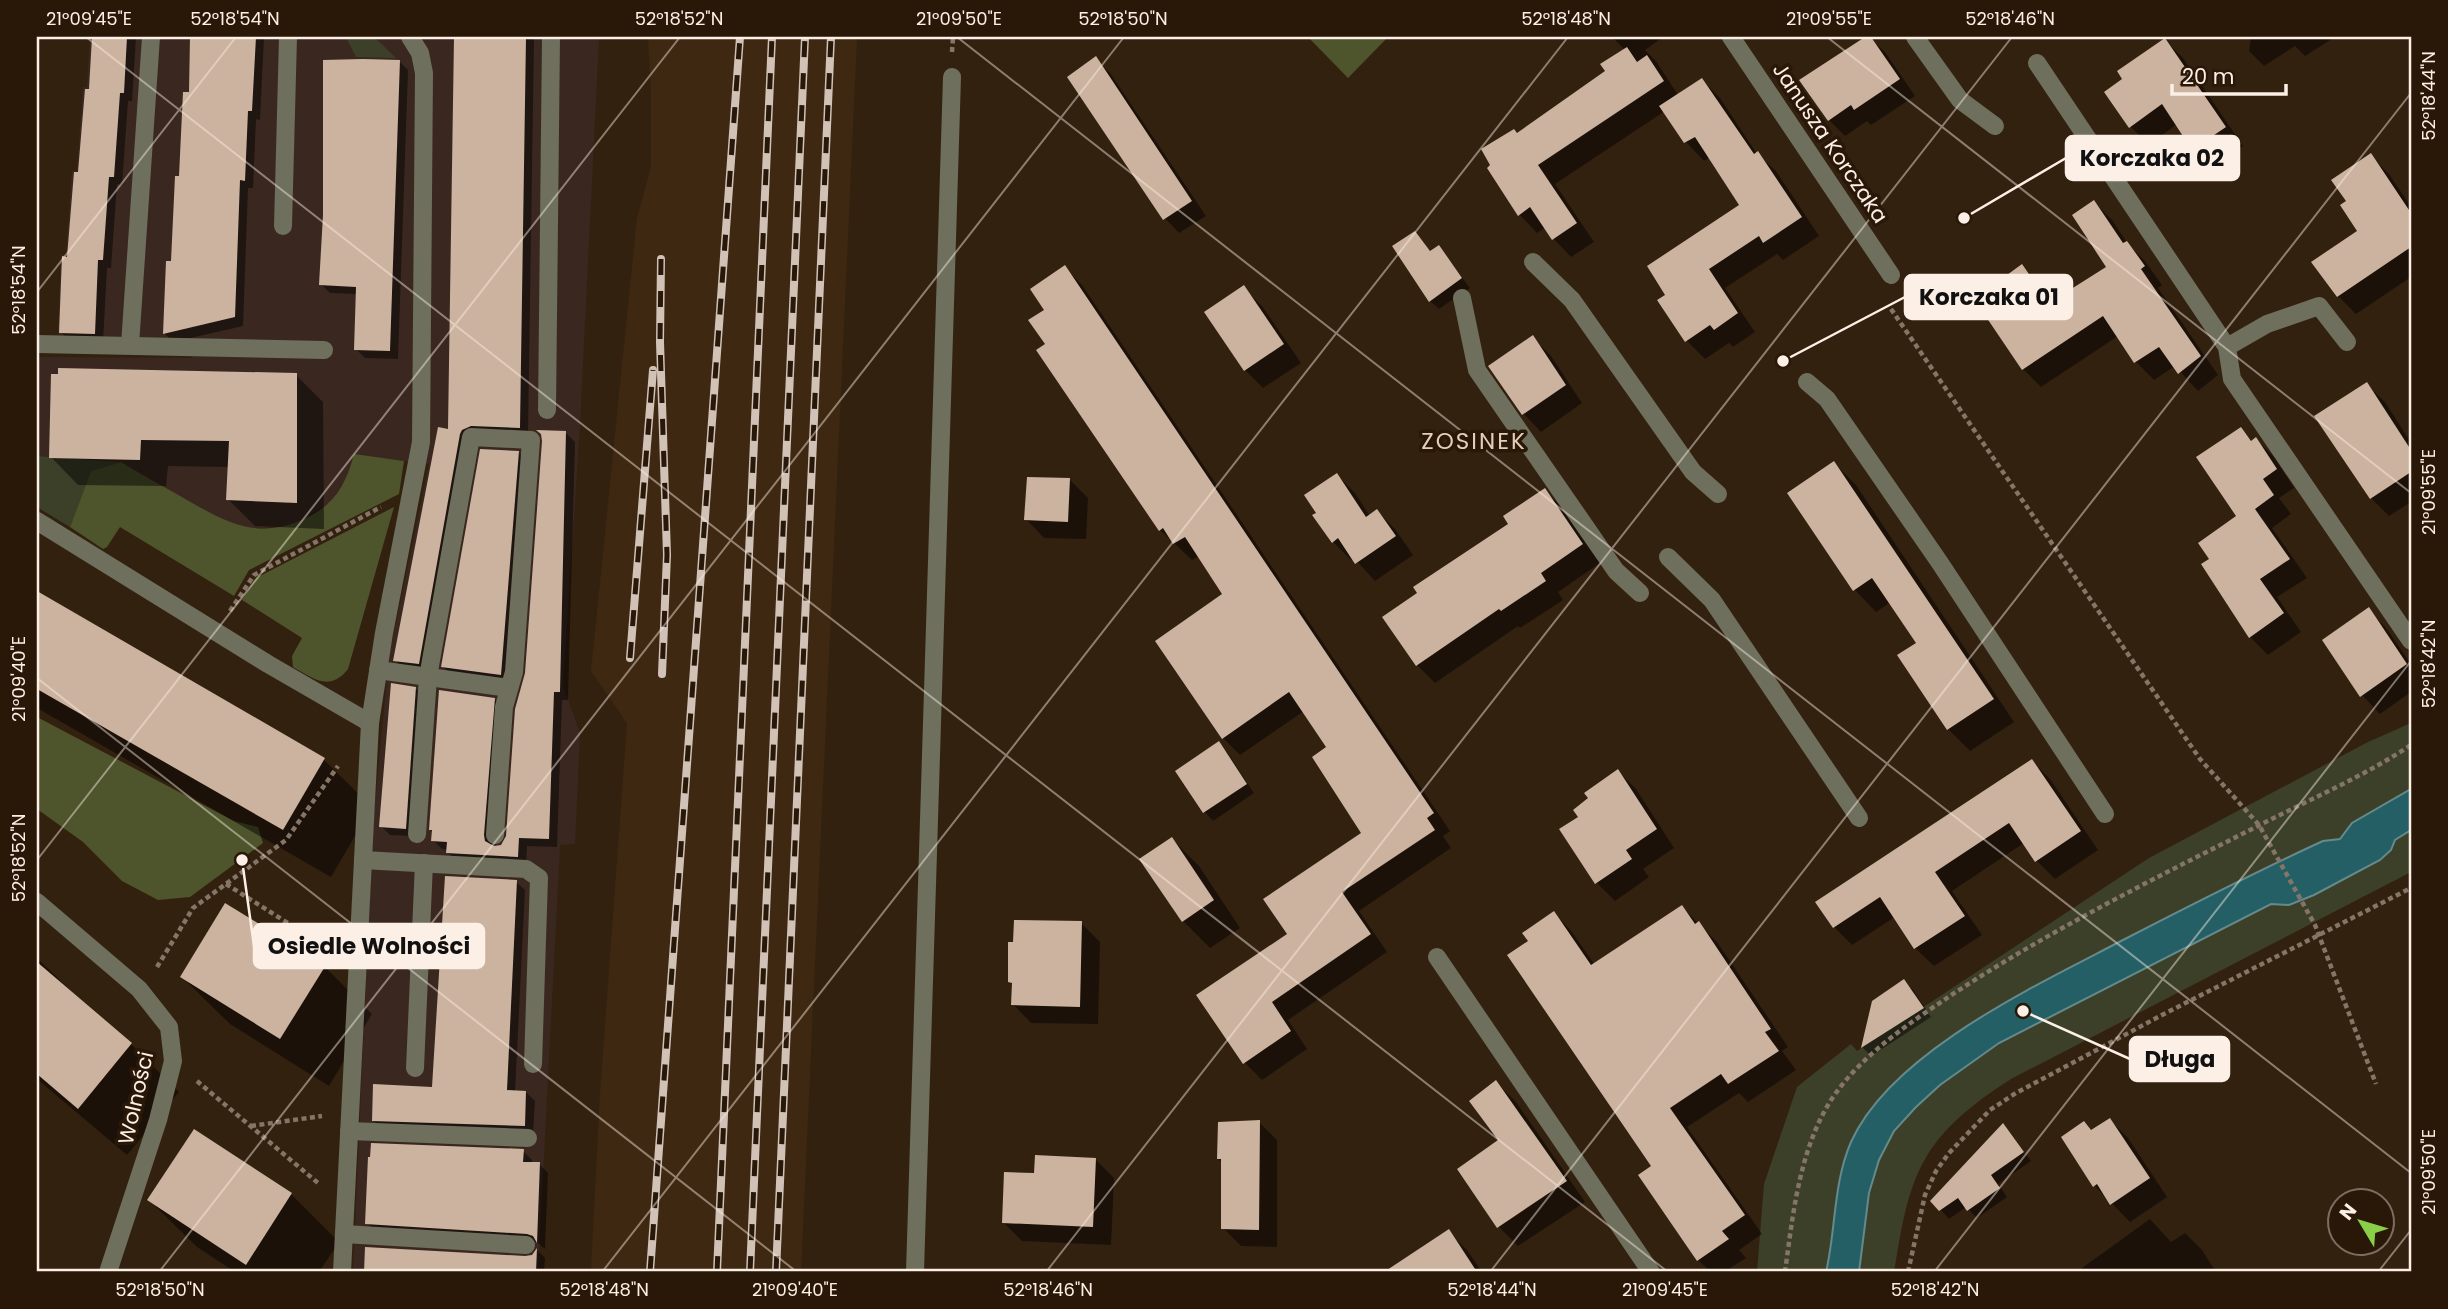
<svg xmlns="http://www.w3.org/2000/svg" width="2448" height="1309" font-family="Poppins,sans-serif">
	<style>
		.industrial { fill: #3a2820 }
		.built { fill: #3f2812 }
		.green { fill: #3c4028 }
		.forest { fill: #4e542c }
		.water { fill: #245f66; stroke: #658a8c; stroke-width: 2 }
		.shadow { fill: #0007 }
		.building { fill: #cbb39f }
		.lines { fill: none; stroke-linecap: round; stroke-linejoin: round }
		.path { stroke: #857567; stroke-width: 4.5; stroke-dasharray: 5 3.5; stroke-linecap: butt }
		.service { stroke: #6e6f5d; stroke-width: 18 }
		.minor { stroke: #6e6f5d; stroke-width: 18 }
		.rail-casing { stroke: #d0c2b7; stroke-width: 8 }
		.rail { stroke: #291707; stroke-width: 5; stroke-dasharray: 16; stroke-linecap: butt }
		.ticks { fill: none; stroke: #fcefe5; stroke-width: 2; stroke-opacity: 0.45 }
		.labels { text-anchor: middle; stroke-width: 7; stroke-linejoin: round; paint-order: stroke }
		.street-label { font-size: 21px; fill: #fcefe5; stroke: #291707 }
		.neighbourhood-label { font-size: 23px; letter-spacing: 2px; fill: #e6cdb8; stroke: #291707 }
		.leader { fill: none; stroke: #fcefe5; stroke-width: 2.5 }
		.callout-dot { fill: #fcefe5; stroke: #291707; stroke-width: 2.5 }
		.callout { fill: #fcefe5; stroke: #fcefe5; stroke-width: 2.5 }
		.callout-label { font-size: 23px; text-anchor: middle; font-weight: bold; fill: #111 }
		.neatline { fill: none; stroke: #fcefe5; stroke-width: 2.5 }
		.ticks-label { font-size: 18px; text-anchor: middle; fill: #fcefe5 }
	</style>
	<rect width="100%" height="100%" fill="#332110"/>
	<polygon class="industrial" points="90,37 599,37 580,425 563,685 580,733 575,844 560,845 538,1272 353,1272 373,824 389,657 429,464 354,455 349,474 330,503 296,523 279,527 261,528 243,527 223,521 121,462 37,456 37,357 192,358 192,338 58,335 61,255 66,255 72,171 77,171 83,87 87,87"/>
	<polygon class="built" points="648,37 857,37 801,1272 591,1272 600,1095 627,723 591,671 637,218 651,167 651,91"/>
	<g class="green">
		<polygon points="346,37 374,37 396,58 356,57"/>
		<polygon points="37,456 121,462 91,471 70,527 37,507"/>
		<path d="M2411,723V789L2352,823L2340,839L2323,841L2299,852C2220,890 2143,928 2067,970C1994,1010 1886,1062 1851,1143C1833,1183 1836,1230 1826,1272H1757L1764,1184L1797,1087L1851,1044L1857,1051L2149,858L2368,742Z"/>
		<path d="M2411,830V872L2011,1079C1981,1098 1947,1123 1928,1154C1906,1189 1901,1232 1894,1272H1859L1870,1193L1879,1160L1894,1132L1916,1107L1940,1085L1999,1043L2271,904L2289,905L2314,895L2380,860L2391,850L2395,840Z"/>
	</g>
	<g class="forest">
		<polygon points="1308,37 1388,37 1348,78"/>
		<path d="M354,454L404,461L399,494L249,570L234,596L120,527L107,547L103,549L70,527L91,471L121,462C141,474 162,486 182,497C225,522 258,542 308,517C335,504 347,482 354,454Z"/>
		<path d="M394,507L348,669C330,692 314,679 293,667L292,656L302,638L242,600L256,578Z"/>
		<polygon points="37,717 234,821 258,827 263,843 190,897 158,900 122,881 83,842 37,809"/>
	</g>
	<path class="water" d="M2411,789V830L2395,840L2391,850L2380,860L2314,895L2289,905L2271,904L1999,1043L1940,1085L1916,1107L1894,1131L1879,1160L1869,1193L1859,1272H1826C1836,1230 1833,1183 1851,1142C1891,1052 2039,984 2123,940C2189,906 2255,872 2323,841L2340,839L2352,823Z"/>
	<g class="shadow">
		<polygon points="94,37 136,37 132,101 128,101 122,185 117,184 111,268 107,268 103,342 70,341 61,332 90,90"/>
		<polygon points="192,37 264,38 260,120 256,119 253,188 248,188 243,326 173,342 164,333 190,93"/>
		<polygon points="456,37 534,37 528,436 481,434 427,672 403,669 395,660 450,431"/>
		<polygon points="1612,37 1663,37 1645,50 1656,61 1678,95 1702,80 1720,98 1757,154 1776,171 1819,236 1783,260 1777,254 1725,288 1755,332 1733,347 1729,343 1705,359 1687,341 1668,295 1741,206 1710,157 1704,161 1686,142 1665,111 1555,184 1594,242 1571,257 1553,238 1546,227 1537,233 1519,214 1517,135 1608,72 1625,50"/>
		<polygon points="1868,37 1885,52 1915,96 1871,125 1867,121 1845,136 1829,120 1802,80"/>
		<polygon points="2251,37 2335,37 2305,56 2295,46 2264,66 2249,51"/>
		<polygon points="2165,40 2183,58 2243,146 2212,167 2194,149 2177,124 2149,145 2130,126 2125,79"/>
		<polygon points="1096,59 1110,73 1206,216 1179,233 1165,218"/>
		<polygon points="400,62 408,70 398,359 365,358 356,349 357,294 330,293 321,284"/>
		<polygon points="2371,156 2389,174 2411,207 2411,277 2356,314 2338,296 2360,231 2348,202"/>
		<polygon points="2094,202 2112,220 2128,244 2145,261 2162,285 2158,288 2218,375 2198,391 2175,366 2154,380 2136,362 2118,336 2041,387 2023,369 2022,266 2040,284 2053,303 2108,267"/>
		<polygon points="1415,233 1431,252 1438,247 1470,288 1439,309 1430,301"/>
		<polygon points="1065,268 1082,285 1450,831 1443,836 1451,848 1359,911 1387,952 1288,1020 1307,1049 1262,1080 1245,1063 1290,935 1363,834 1329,748 1304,711 1240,755 1223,738 1225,594 1199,556 1192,560 1160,530 1047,345 1046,310"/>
		<polygon points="1243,288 1262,306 1301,363 1263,388 1245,370"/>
		<polygon points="1533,338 1551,356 1582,403 1541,432 1523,413"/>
		<polygon points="296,375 323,402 324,529 255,526 228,499 229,467 168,466 166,486 78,485 51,457"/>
		<polygon points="2366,384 2385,402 2411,443 2411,502 2389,516 2371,498 2316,417"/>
		<polygon points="2240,429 2253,442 2256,439 2274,457 2294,488 2279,498 2291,514 2272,528 2307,578 2277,597 2301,632 2268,655 2250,637 2211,560 2239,517"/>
		<polygon points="566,433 575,442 568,700 562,700 557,847 527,846 526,865 457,861 448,853 448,850 442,849 433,840 434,833 430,830 494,699 503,708 493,846 500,847 508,836 527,673"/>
		<polygon points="518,452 527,461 509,683 452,675 443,667"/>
		<polygon points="1834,463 1856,485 2014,722 1970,751 1948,729 1918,643 1891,602 1876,612 1855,590 1790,493"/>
		<polygon points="1337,475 1355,493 1370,516 1377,511 1395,529 1413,555 1375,581 1354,558 1351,560 1333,542"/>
		<polygon points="1070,480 1088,498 1086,539 1044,538 1026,519"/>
		<polygon points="1545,490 1563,509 1600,563 1558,592 1563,600 1520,628 1518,626 1435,683 1417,665 1510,525"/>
		<polygon points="37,593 324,760 372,807 331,877 37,708"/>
		<polygon points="2368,610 2386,628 2411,664 2411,692 2380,714 2362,695"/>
		<polygon points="415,688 424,697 414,836 390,835 381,826"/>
		<polygon points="1219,744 1227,752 1254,793 1213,821 1205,812 1177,771"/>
		<polygon points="2032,761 2050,779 2098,850 2055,879 2037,861 2024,843 1952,891 1982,935 1934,966 1915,948 1895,917 1852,945 1834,927"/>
		<polygon points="1618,771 1636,789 1674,848 1643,869 1649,877 1615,901 1596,882"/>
		<polygon points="1172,839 1199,866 1240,928 1210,948 1183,921"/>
		<polygon points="516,882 525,890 515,1092 526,1092 535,1101 533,1135 382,1129 373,1120 433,1089"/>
		<polygon points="1682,907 1717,942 1788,1047 1782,1051 1796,1070 1748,1102 1739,1093 1687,1127 1762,1234 1739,1250 1746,1258 1724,1272 1711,1272 1698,1260 1654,1167 1530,942 1554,913 1572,932 1594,964"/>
		<polygon points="1081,923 1100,942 1098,1024 1031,1023 1013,1004 1014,986 1009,981"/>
		<polygon points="37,958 91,1010 131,1044 179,1092 127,1155 37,1079"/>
		<polygon points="325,967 372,1014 329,1086 230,1024 182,977"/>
		<polygon points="1904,981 1913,990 1931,1017 1871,1056 1863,1048 1874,1002"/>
		<polygon points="1496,1082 1516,1102 1585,1202 1518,1246 1499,1227 1500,1141"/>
		<polygon points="2110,1120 2128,1138 2167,1197 2130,1222 2095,1186 2092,1132"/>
		<polygon points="1259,1122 1277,1140 1277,1247 1241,1246 1223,1228 1223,1163 1218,1159"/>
		<polygon points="2003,1126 2031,1161 1998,1184 2007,1197 1977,1218 1966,1207 1949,1219 1941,1210"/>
		<polygon points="194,1131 291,1194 339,1242 319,1272 235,1272 197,1247 149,1200"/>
		<polygon points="523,1151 532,1160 532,1164 539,1164 548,1173 545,1249 537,1242 376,1232 367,1223"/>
		<polygon points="1096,1160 1114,1178 1111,1245 1022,1241 1004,1223 1036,1175"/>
		<polygon points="2150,1219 2171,1242 2185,1233 2202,1250 2216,1272 2085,1272 2082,1268"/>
		<polygon points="1448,1232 1467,1250 1482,1272 1395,1272 1393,1268"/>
		<polygon points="366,1248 525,1258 533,1256 537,1250 545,1258 544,1272 366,1272"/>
	</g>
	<g class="building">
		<polygon points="92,37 127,37 124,93 120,93 114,177 109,177 103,260 98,260 95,334 59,333 62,256 67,257 74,172 78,172 85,89 89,89"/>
		<polygon points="190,37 256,37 252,111 248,111 245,181 240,180 235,317 163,334 166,261 171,261 175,176 179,176 183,92 189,92"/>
		<polygon points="454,37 526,37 520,428 471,426 462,430 460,434 419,664 393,661 438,427 448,429"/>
		<polygon points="1865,37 1871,37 1900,79 1854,110 1851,105 1828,121 1799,80"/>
		<polygon points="2165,38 2226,127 2192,150 2162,104 2129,128 2104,92 2122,79 2117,71"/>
		<polygon points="1627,47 1637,62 1647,55 1664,81 1538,165 1577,223 1552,240 1530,207 1518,216 1487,168 1490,165 1481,149 1514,129 1517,133 1605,71 1600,64"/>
		<polygon points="1096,56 1192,201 1163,220 1067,77"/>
		<polygon points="363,59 400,60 390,351 354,350 356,287 319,285 323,215 323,60"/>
		<polygon points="1702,78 1754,154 1758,151 1802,217 1763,243 1759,236 1709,269 1738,313 1714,330 1710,325 1685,342 1657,300 1665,295 1647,266 1739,205 1695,137 1684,143 1659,106"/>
		<polygon points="2371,153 2411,213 2411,247 2337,297 2311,262 2357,231 2340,205 2346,201 2331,180"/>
		<polygon points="2094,200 2123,243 2127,241 2145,266 2141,269 2201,356 2178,374 2159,347 2134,363 2103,316 2022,370 1974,299 2022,264 2049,303 2106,267 2072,215"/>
		<polygon points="1415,231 1430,251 1439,245 1462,278 1429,302 1392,246"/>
		<polygon points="1065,265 1434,813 1427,818 1435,830 1342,892 1371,934 1272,1002 1291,1031 1243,1064 1196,995 1287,934 1263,899 1361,833 1312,757 1326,747 1289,692 1222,739 1155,641 1222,594 1185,537 1173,544 1163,528 1159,531 1036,350 1045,344 1028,320 1044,310 1030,289"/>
		<polygon points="1244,285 1284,344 1244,371 1204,312"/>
		<polygon points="1533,335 1566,385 1522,415 1488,366"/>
		<polygon points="58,368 297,373 297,503 226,500 229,441 141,440 140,460 49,458 51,374 58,374"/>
		<polygon points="2367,382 2411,450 2411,472 2370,499 2314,416"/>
		<polygon points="2241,427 2251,441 2256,437 2277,469 2263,479 2274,495 2255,509 2290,559 2260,579 2284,613 2249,638 2201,564 2209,559 2198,543 2236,516 2196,457"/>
		<polygon points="536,430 566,431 560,692 554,692 549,839 519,838 518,857 446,853 447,842 431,841 432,830 429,830 439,690 495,698 484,835 485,841 494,846 501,845 506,836 515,709 525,673 542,441 541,434"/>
		<polygon points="480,449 519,451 501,675 441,667"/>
		<polygon points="1834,461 1994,699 1947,730 1897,655 1916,643 1872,578 1853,591 1787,493"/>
		<polygon points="1337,473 1366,517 1377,509 1396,536 1355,564 1338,538 1332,543 1312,515 1316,513 1304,495"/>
		<polygon points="1027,477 1070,478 1068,522 1024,520"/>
		<polygon points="1545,488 1583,544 1541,573 1546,581 1501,611 1499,609 1416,666 1382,617 1417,593 1413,587 1508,524 1503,516"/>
		<polygon points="37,591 325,758 283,830 37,689"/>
		<polygon points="2369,607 2407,664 2360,697 2322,640"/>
		<polygon points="391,683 416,687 406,829 379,827"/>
		<polygon points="1219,741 1247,784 1203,813 1175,771"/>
		<polygon points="2032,759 2081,831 2035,862 2009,823 1935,872 1965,916 1914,949 1880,897 1833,928 1815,902"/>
		<polygon points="1618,769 1657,829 1626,850 1632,859 1595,884 1559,829 1578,817 1573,810 1588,798 1584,793"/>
		<polygon points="1172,837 1214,900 1182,922 1139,859"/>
		<polygon points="445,876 517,880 507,1090 526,1091 525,1126 372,1121 373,1084 432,1087"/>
		<polygon points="225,903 326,965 280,1039 180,977"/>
		<polygon points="1682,905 1695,924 1699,921 1771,1029 1765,1032 1779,1051 1728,1084 1721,1074 1670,1108 1745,1215 1722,1231 1729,1239 1697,1261 1638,1175 1651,1166 1507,955 1528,941 1522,933 1554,911 1591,965"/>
		<polygon points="1014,920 1082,921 1080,1007 1011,1005 1012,983 1008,982 1008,942 1013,942"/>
		<polygon points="37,962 132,1043 78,1109 37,1074"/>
		<polygon points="1904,979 1924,1008 1861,1048 1872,1001"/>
		<polygon points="1496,1080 1567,1181 1497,1228 1457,1169 1498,1140 1469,1101"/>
		<polygon points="2110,1118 2150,1178 2110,1205 2097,1184 2093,1187 2061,1137 2084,1121 2091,1130"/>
		<polygon points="1260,1120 1259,1230 1221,1229 1221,1159 1217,1159 1218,1122"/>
		<polygon points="2003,1123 2024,1152 1991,1175 2000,1188 1967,1211 1958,1198 1939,1211 1930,1201"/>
		<polygon points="194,1129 292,1193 246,1265 147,1200"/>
		<polygon points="371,1143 524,1149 523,1162 540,1162 537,1243 533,1236 527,1234 365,1224 368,1157 370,1157"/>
		<polygon points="1035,1155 1096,1158 1093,1227 1002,1223 1004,1172 1034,1173"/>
		<polygon points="1449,1229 1477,1272 1384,1272"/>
		<polygon points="365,1247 525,1256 532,1255 537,1248 536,1272 364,1272"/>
	</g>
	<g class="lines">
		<g class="path">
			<polyline points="952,52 953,37"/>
			<polyline points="1891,309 2200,759 2259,825 2315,925 2376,1084"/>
			<polyline points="230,611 254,575 381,507"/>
			<polyline points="226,884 332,951"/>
			<polyline points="157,967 193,908 286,840 338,766"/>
			<polyline points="197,1081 318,1183"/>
			<polyline points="251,1126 322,1116"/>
			<path d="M1785,1272C1793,1214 1799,1151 1831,1100C1860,1056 1908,1024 1950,996C2047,932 2153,879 2256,827C2308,800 2363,777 2411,745"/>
			<polyline points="1908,1272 1925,1195 1936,1171 1949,1153 1990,1110 2016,1093 2162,1015 2411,888"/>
		</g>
		<g class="service">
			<polyline points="1915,37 1960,100 1995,126"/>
			<polyline points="2037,63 2227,347 2232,379 2411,641"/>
			<polyline points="283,226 288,37"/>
			<polyline points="1533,262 1572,300 1693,472 1718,494"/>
			<polyline points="1462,298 1477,370 1616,571 1640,593"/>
			<polyline points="37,344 324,350"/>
			<polyline points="130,345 151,37"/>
			<polyline points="2227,347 2267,324 2319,306 2347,342"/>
			<polyline points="1807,382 1827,399 1940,563 2105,814"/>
			<polyline points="547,410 551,37"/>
			<polyline points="37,521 268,664 370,723"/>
			<polyline points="1668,557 1712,600 1859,818"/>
			<polyline points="378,670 509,688"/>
			<polyline points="417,834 428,677 471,437 531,440 514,672 504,707 495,835"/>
			<polyline points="363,860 526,869 539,878 533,1064"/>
			<polyline points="1437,957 1651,1272"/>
			<polyline points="415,1068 424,863"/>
			<polyline points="349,1131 528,1138"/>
			<polyline points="344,1234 526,1245"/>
			<polyline points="342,1272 370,723 384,633 421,442 424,73 420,53 410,37"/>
			<polyline points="915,1272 952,77"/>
		</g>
		<g class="minor">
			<polyline points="1731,37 1891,275"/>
			<polyline points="37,902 139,989 169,1027 173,1061 158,1120 108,1272"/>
		</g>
		<g class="rail-casing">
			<g id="rail">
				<polyline points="661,259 660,342 667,555 662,674"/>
				<polyline points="630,658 653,370"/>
				<polyline points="650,1272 740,37"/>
				<polyline points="717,1272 772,37"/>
				<polyline points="750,1272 805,37"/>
				<polyline points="776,1272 831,37"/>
			</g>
		</g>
		<use href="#rail" class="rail"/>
	</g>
	<path class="ticks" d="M86,37L1668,1272M957,37L2411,1173M1827,37L2411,493M37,292L236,37M37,678L797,1272M37,860L680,37M159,1272L1124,37M602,1272L1568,37M1046,1272L2012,37M1490,1272L2411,93M1934,1272L2411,661M2378,1272L2411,1230"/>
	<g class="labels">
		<g class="street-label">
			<text transform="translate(1830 143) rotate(56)" y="7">Janusza Korczaka</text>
			<text transform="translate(136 1098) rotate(-77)" y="7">Wolności</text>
		</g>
		<g class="neighbourhood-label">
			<text x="1474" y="449">ZOSINEK</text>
		</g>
	</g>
	<path class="leader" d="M1964 218L2066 158M1783 361L1905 297M242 860L254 946M2023 1011L2130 1059"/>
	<g class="callout-dot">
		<circle cx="1964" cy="218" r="7"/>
		<circle cx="1783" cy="361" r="7"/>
		<circle cx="242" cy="860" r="7"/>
		<circle cx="2023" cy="1011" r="7"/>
	</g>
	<g class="callout">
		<rect x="2066" y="136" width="173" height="44" rx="7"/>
		<rect x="1905" y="275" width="167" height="44" rx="7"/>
		<rect x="254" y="924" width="230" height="44" rx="7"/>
		<rect x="2130" y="1037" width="99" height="44" rx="7"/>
	</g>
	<g class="callout-label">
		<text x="2152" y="166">Korczaka 02</text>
		<text x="1989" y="305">Korczaka 01</text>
		<text x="369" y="954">Osiedle Wolności</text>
		<text x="2180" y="1067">Długa</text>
	</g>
	<rect width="2448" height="1309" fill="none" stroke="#291707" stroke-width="77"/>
	<g transform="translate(2361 1222) rotate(308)"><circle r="33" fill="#291707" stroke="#7d6d60" stroke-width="2"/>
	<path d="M0-5L12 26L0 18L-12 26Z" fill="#89cf48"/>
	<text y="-10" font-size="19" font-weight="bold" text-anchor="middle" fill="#fcefe5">N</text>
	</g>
	<path d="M2172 84v10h114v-10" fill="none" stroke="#fcefe5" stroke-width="3.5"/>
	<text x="2182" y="84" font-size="21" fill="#fcefe5" stroke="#291707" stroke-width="5" paint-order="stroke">20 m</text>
	<rect x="38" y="38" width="2372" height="1232" class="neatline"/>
	<g class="ticks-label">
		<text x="89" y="25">21°09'45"E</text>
		<text x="235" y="25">52°18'54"N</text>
		<text x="679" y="25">52°18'52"N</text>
		<text x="959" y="25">21°09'50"E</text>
		<text x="1123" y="25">52°18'50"N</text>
		<text x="1566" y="25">52°18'48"N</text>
		<text x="1829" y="25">21°09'55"E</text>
		<text x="2010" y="25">52°18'46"N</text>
		<text transform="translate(2429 96) rotate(-90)" y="6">52°18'44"N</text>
		<text transform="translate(19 290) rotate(-90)" y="6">52°18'54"N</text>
		<text transform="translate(2429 492) rotate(-90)" y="6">21°09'55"E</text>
		<text transform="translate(2429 664) rotate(-90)" y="6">52°18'42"N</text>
		<text transform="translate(19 679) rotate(-90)" y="6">21°09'40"E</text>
		<text transform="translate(19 858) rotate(-90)" y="6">52°18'52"N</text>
		<text transform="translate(2429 1172) rotate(-90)" y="6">21°09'50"E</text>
		<text x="160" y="1296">52°18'50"N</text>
		<text x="604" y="1296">52°18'48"N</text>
		<text x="795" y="1296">21°09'40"E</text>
		<text x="1048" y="1296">52°18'46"N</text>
		<text x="1492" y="1296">52°18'44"N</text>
		<text x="1665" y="1296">21°09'45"E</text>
		<text x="1935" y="1296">52°18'42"N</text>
	</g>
</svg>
